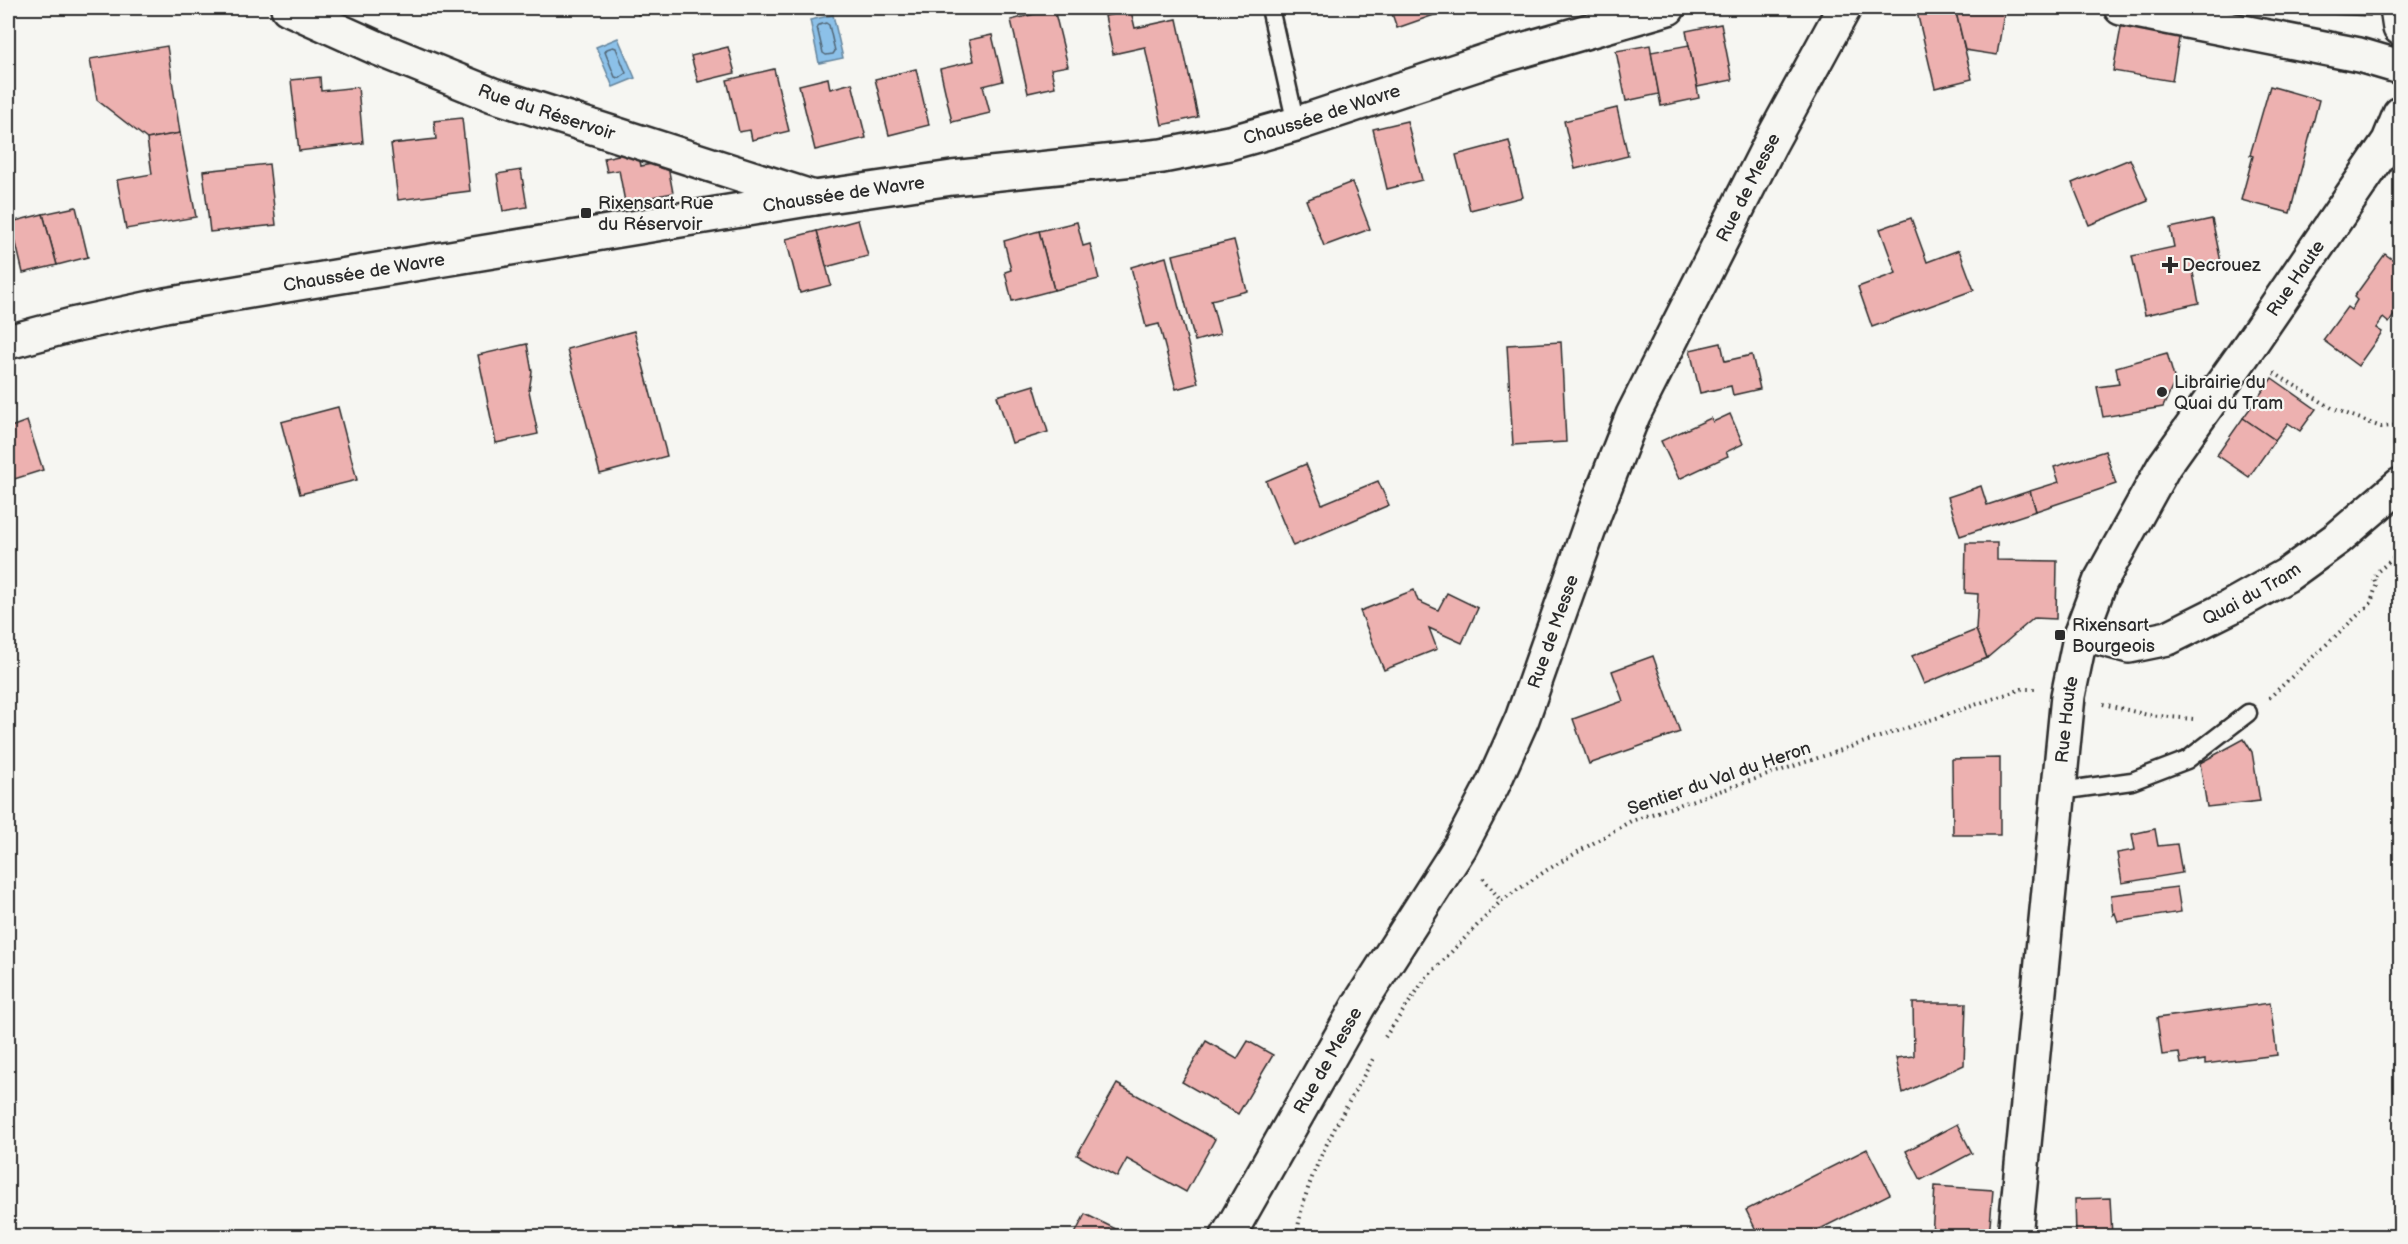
<svg xmlns="http://www.w3.org/2000/svg" width="2408" height="1244" font-family="'Balsamiq Sans',sans-serif">
	<style>
		.water { fill: #8cc1e9; stroke: #65859d; stroke-width: 1.5 }
		.lines { fill: none; stroke-linecap: round; stroke-linejoin: round }
		.shore { stroke: #526777; stroke-width: 1.5 }
		.building { fill: #edb1b0; stroke: #2b2b2b; stroke-width: 1.5 }
		.lane-casing { stroke: #2b2b2b; stroke-width: 21 }
		.street-casing { stroke: #2b2b2b; stroke-width: 38 }
		.secondary-casing { stroke: #2b2b2b; stroke-width: 38 }
		.path { stroke: #2b2b2b; stroke-width: 4; stroke-dasharray: 1.5 4.5; stroke-linecap: butt }
		.lane { stroke: #f6f6f2; stroke-width: 16 }
		.street { stroke: #f6f6f2; stroke-width: 33 }
		.secondary { stroke: #f6f6f2; stroke-width: 33 }
		.poi-dot { fill: #2b2b2b; stroke: #f6f6f2; stroke-width: 2 }
		.labels { text-anchor: middle; stroke-width: 4.5; stroke-linejoin: round; paint-order: stroke }
		.street-label { font-size: 18px; fill: #2b2b2b; stroke: #f6f6f2 }
		.poi-label { font-size: 18px; fill: #2b2b2b; stroke: #f6f6f2; text-anchor: start }
	</style>
	<rect width="100%" height="100%" fill="#f6f6f2"/>
	<filter id="ink" filterUnits="userSpaceOnUse"><feTurbulence type="fractalNoise" baseFrequency=".0167" numOctaves="2"/><feDisplacementMap in="SourceGraphic" scale="12" xChannelSelector="R" yChannelSelector="G"/><feConvolveMatrix kernelMatrix="1 2 1 2 8 2 1 2 1" color-interpolation-filters="sRGB"/></filter>
	<g filter="url(#ink)">
		<g class="water">
			<polygon points="833,15 843,58 819,63 810,20"/>
			<polygon points="618,38 635,78 613,87 596,47"/>
		</g>
		<g class="lines">
			<g class="shore">
				<polygon points="826,23 829,25 835,51 833,54 826,55 823,53 817,27 819,25"/>
				<polygon points="613,47 616,48 626,73 619,78 615,77 605,52 607,49"/>
			</g>
		</g>
		<g class="building">
			<polygon points="635,8 655,8 638,15"/>
			<polygon points="1390,8 1431,8 1434,15 1397,28"/>
			<polygon points="1431,8 1458,8 1434,15"/>
			<polygon points="1916,8 1955,8 1972,79 1935,88"/>
			<polygon points="1955,8 2005,8 1997,55 1965,50"/>
			<polygon points="2279,8 2309,8 2308,13"/>
			<polygon points="2309,8 2368,8 2370,16 2308,13"/>
			<polygon points="1054,9 1068,66 1051,69 1055,87 1028,93 1011,20"/>
			<polygon points="1131,11 1135,28 1177,19 1198,117 1162,125 1145,47 1113,54 1105,16"/>
			<polygon points="2122,22 2180,32 2172,81 2113,71"/>
			<polygon points="1721,24 1732,80 1697,87 1686,31"/>
			<polygon points="992,35 1003,81 983,86 990,113 952,122 940,69 974,61 969,40"/>
			<polygon points="1650,45 1659,94 1626,101 1616,51"/>
			<polygon points="1689,45 1699,98 1661,106 1651,52"/>
			<polygon points="167,46 180,133 147,139 97,100 90,59"/>
			<polygon points="728,47 735,73 698,82 691,56"/>
			<polygon points="774,69 789,131 752,140 750,130 739,132 727,80"/>
			<polygon points="916,69 929,125 889,135 875,79"/>
			<polygon points="320,77 321,91 358,87 363,143 299,151 291,80"/>
			<polygon points="828,78 830,89 852,83 866,138 815,150 799,85"/>
			<polygon points="2270,86 2319,100 2290,213 2241,200 2253,156 2250,155"/>
			<polygon points="1617,108 1628,156 1575,169 1564,121"/>
			<polygon points="462,118 470,191 398,200 391,144 436,139 434,121"/>
			<polygon points="1407,121 1422,180 1387,189 1373,129"/>
			<polygon points="180,133 196,217 126,229 117,180 152,174 147,139"/>
			<polygon points="1509,141 1523,197 1470,210 1456,155"/>
			<polygon points="638,151 641,166 667,161 673,193 625,202 619,170 607,172 604,158"/>
			<polygon points="2130,159 2148,201 2089,225 2072,183"/>
			<polygon points="269,164 276,225 210,232 203,171"/>
			<polygon points="521,170 527,207 503,211 497,174"/>
			<polygon points="1352,182 1370,229 1324,246 1306,200"/>
			<polygon points="76,207 88,257 57,265 43,214"/>
			<polygon points="43,214 57,265 23,273 11,222"/>
			<polygon points="1911,218 1927,262 1959,250 1974,290 1872,327 1858,287 1896,273 1880,229"/>
			<polygon points="2212,219 2221,262 2192,268 2199,303 2145,315 2132,256 2174,247 2170,228"/>
			<polygon points="858,220 868,256 826,267 817,231"/>
			<polygon points="1077,222 1083,246 1090,244 1099,279 1054,290 1039,231"/>
			<polygon points="817,231 831,285 800,293 786,239"/>
			<polygon points="1039,231 1054,290 1012,301 1005,272 1011,270 1004,241"/>
			<polygon points="1234,240 1247,291 1211,300 1220,334 1195,341 1173,255"/>
			<polygon points="2385,254 2400,265 2400,306 2389,323 2383,318 2376,328 2382,332 2358,366 2323,340 2347,307 2351,310 2357,300 2354,297"/>
			<polygon points="1166,257 1198,383 1176,389 1159,324 1146,327 1131,267"/>
			<polygon points="634,331 667,456 600,474 567,349"/>
			<polygon points="1561,342 1566,442 1513,445 1507,345"/>
			<polygon points="1721,343 1725,361 1752,355 1760,389 1733,395 1731,386 1700,393 1690,350"/>
			<polygon points="527,344 532,372 529,391 538,434 496,443 478,355"/>
			<polygon points="2167,353 2175,381 2163,407 2103,417 2097,387 2119,384 2116,367"/>
			<polygon points="2272,378 2316,409 2300,431 2288,423 2275,440 2243,418"/>
			<polygon points="1034,385 1048,432 1012,443 997,396"/>
			<polygon points="338,407 357,480 300,494 281,422"/>
			<polygon points="1730,414 1743,444 1726,452 1728,456 1679,479 1661,441 1711,418 1713,422"/>
			<polygon points="2243,418 2275,440 2249,477 2217,455"/>
			<polygon points="27,421 43,470 8,481 8,428"/>
			<polygon points="2105,451 2116,484 2036,511 2030,491 2059,482 2054,467"/>
			<polygon points="1306,464 1322,504 1378,481 1389,505 1293,546 1266,481"/>
			<polygon points="1981,486 1987,505 2030,491 2036,511 1960,536 1948,497"/>
			<polygon points="1966,543 1997,543 1997,560 2057,561 2056,619 2034,618 1987,658 1976,630 1978,594 1965,593"/>
			<polygon points="1414,590 1418,601 1438,610 1447,593 1478,608 1462,643 1429,628 1437,649 1384,670 1360,611"/>
			<polygon points="1976,630 1987,658 1924,684 1912,656"/>
			<polygon points="1653,656 1680,732 1589,764 1573,719 1623,701 1612,671"/>
			<polygon points="2244,739 2252,752 2260,801 2207,807 2200,763"/>
			<polygon points="2000,758 2000,835 1953,835 1952,759"/>
			<polygon points="2155,829 2158,846 2177,844 2182,873 2122,883 2117,853 2135,850 2132,834"/>
			<polygon points="2177,887 2181,912 2118,922 2115,913 2113,915 2111,895"/>
			<polygon points="1913,1003 1966,1003 1964,1065 1903,1093 1896,1058 1914,1056"/>
			<polygon points="2270,1003 2277,1055 2205,1064 2205,1060 2181,1064 2179,1053 2162,1055 2157,1018"/>
			<polygon points="1206,1041 1237,1059 1248,1041 1273,1055 1238,1114 1182,1082"/>
			<polygon points="1117,1084 1215,1139 1186,1192 1127,1159 1117,1177 1077,1155"/>
			<polygon points="1957,1124 1972,1153 1921,1180 1906,1151"/>
			<polygon points="1867,1149 1890,1194 1806,1236 1759,1236 1746,1210"/>
			<polygon points="1935,1186 1993,1190 1989,1236 1932,1236"/>
			<polygon points="2110,1198 2112,1236 2076,1236 2075,1199"/>
			<polygon points="1085,1214 1130,1236 1074,1236"/>
		</g>
		<g class="lines">
			<g class="lane-casing">
				<g id="lane">
					<polyline points="1270,8 1296,124"/>
					<polyline points="2060,791 2132,781 2187,760 2248,713"/>
				</g>
			</g>
			<g class="street-casing">
				<g id="street">
					<path id="s1" d="M288,8L377,48L493,95L814,198"/>
					<path id="s2" d="M2081,633L2129,646L2168,638L2230,607L2287,575L2338,538L2400,485"/>
					<path id="s3" d="M1228,1236L1359,1005L1460,847L1493,784L1522,719L1595,512L1633,415L1770,144L1844,8"/>
				</g>
			</g>
			<g class="secondary-casing">
				<g id="secondary">
					<polyline points="2121,8 2359,55 2400,67"/>
					<polyline points="2397,8 2400,28"/>
					<path id="s4" d="M8,342L72,325L165,305L814,198L952,178L1162,156L1229,143L1296,124L1495,58L1668,8"/>
					<path id="s5" d="M2015,1236L2068,696L2081,633L2100,582L2164,466L2243,355L2389,141L2400,114"/>
				</g>
			</g>
			<g class="path">
				<polyline points="2274,373 2332,408 2381,427 2400,425"/>
				<polyline points="2269,698 2371,603 2376,586 2374,578 2378,571 2400,553"/>
				<polyline points="2103,704 2148,715 2193,719"/>
				<polyline points="1483,878 1501,901"/>
				<polyline points="1385,1037 1426,978 1501,901 1547,870 1631,821 2022,689 2035,689"/>
				<path d="M1297,1236C1303,1176 1344,1112 1373,1059"/>
			</g>
			<use href="#lane" class="lane"/>
			<use href="#street" class="street"/>
			<use href="#secondary" class="secondary"/>
		</g>
	</g>
	<g class="poi-dot">
		<rect x="580" y="207" width="12" height="12" rx="3"/>
		<path d="M2167 256h6v6h6v6h-6v6h-6v-6h-6v-6h6z"/>
		<circle cx="2162" cy="392" r="6"/>
		<rect x="2054" y="629" width="12" height="12" rx="3"/>
	</g>
	<g class="labels">
		<g class="street-label">
			<text dy="6" stroke="none"><textPath href="#s1" startOffset="279">Rue du Réservoir</textPath></text>
			<text dy="6" stroke="none"><textPath href="#s4" startOffset="1335">Chaussée de Wavre</textPath></text>
			<text dy="6" stroke="none"><textPath href="#s3" startOffset="1174">Rue de Messe</textPath></text>
			<text dy="6" stroke="none"><textPath href="#s4" startOffset="849">Chaussée de Wavre</textPath></text>
			<text dy="6" stroke="none"><textPath href="#s4" startOffset="363">Chaussée de Wavre</textPath></text>
			<text dy="6" stroke="none"><textPath href="#s5" startOffset="1023">Rue Haute</textPath></text>
			<text dy="6" stroke="none"><textPath href="#s2" startOffset="184">Quai du Tram</textPath></text>
			<text dy="6" stroke="none"><textPath href="#s3" startOffset="688">Rue de Messe</textPath></text>
			<text dy="6" stroke="none"><textPath href="#s5" startOffset="519">Rue Haute</textPath></text>
			<text transform="translate(1719 778) rotate(-19)" y="6">Sentier du Val du Heron</text>
			<text dy="6" stroke="none"><textPath href="#s3" startOffset="202">Rue de Messe</textPath></text>
		</g>
		<g class="poi-label">
			<text x="598" y="209">Rixensart Rue<tspan x="598" dy="21">du Réservoir</tspan></text>
			<text x="2182" y="271">Decrouez</text>
			<text x="2174" y="388">Librairie du<tspan x="2174" dy="21">Quai du Tram</tspan></text>
			<text x="2072" y="631">Rixensart<tspan x="2072" dy="21">Bourgeois</tspan></text>
		</g>
	</g>
	<rect width="2408" height="1244" fill="none" stroke="#f6f6f2" stroke-width="30"/>
	<rect x="15" y="15" width="2378" height="1214" fill="none" stroke="#2b2b2b" stroke-width="2" filter="url(#ink)"/>
</svg>
